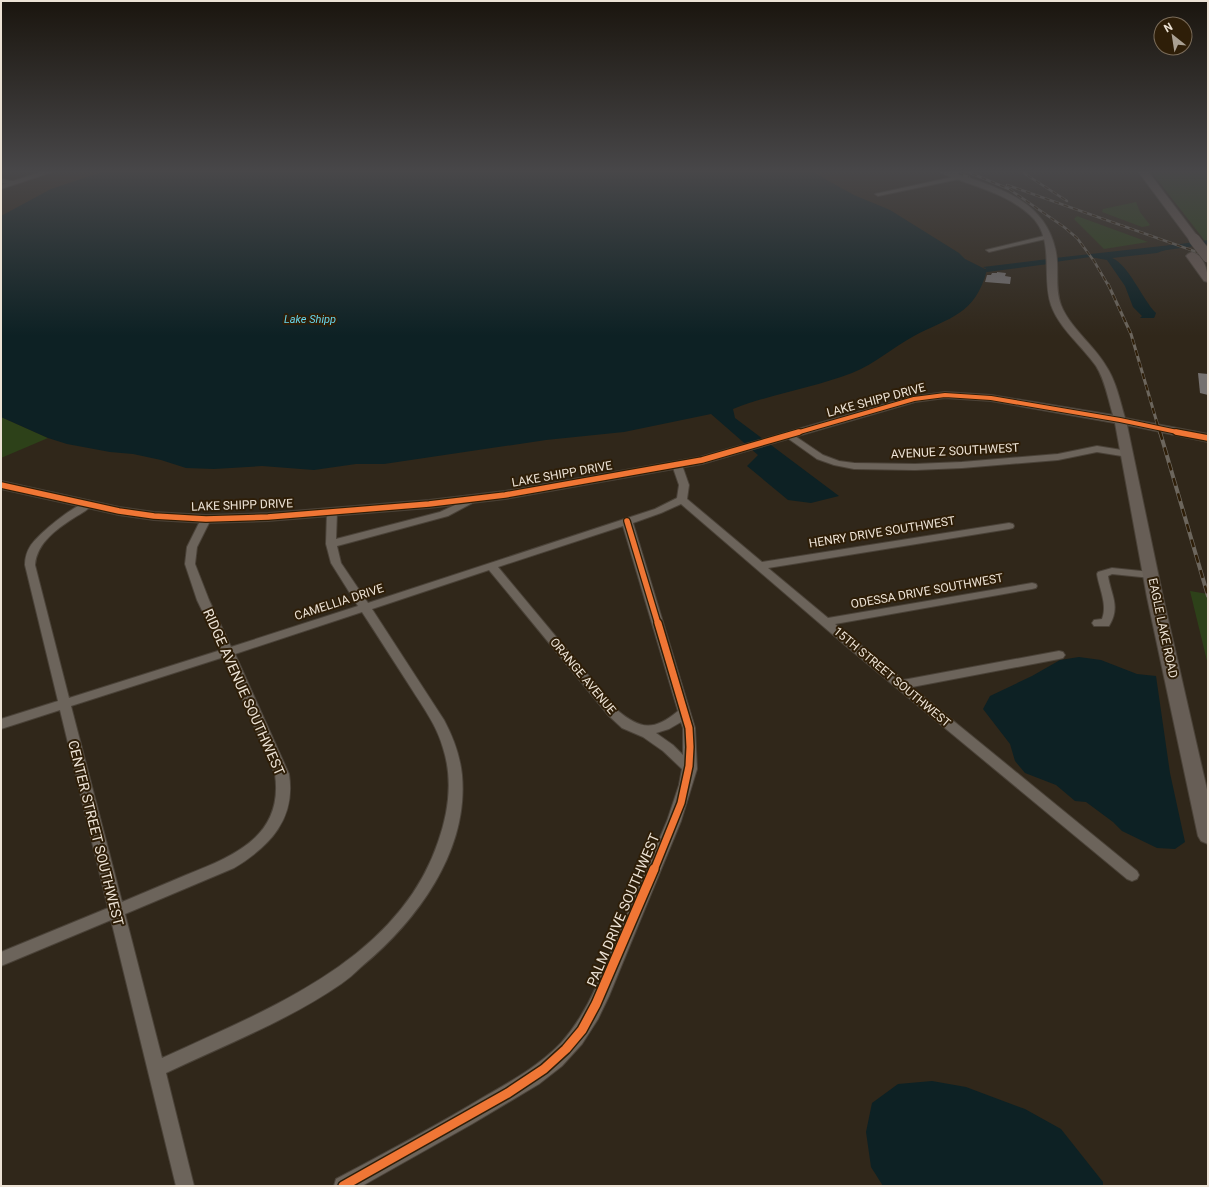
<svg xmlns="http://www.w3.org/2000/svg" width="1209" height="1187" font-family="Roboto,sans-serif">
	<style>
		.green { fill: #2d4119 }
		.water { fill: #0d2124 }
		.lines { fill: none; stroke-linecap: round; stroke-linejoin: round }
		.canal { fill: #0d2124; fill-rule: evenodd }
		.building { fill: #757170 }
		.street-casing { stroke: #4a4238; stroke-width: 2 }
		.secondary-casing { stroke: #4a4238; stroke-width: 2 }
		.highway-casing { stroke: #4a4238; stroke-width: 2 }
		.street { fill: #6c645b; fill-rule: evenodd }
		.secondary { fill: #675e56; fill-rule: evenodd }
		.highway { fill: #6b5d56; fill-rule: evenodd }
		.rail-far2-casing { stroke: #6c665d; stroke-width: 2.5 }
		.rail-far1-casing { stroke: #6c665d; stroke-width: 3 }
		.rail-casing { stroke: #6c665d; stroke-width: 4 }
		.rail-far2 { stroke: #2e1e08; stroke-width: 1.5; stroke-dasharray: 5; stroke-linecap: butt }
		.rail-far1 { stroke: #2e1e08; stroke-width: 2; stroke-dasharray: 6; stroke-linecap: butt }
		.rail { stroke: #2e1e08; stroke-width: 2.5; stroke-dasharray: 8; stroke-linecap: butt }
		.highway-bridge-casing { stroke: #4a4238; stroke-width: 12; stroke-linecap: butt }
		.highway-bridge { stroke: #6b5d56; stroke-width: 11 }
		.cycleway-far3-casing { stroke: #2e1e08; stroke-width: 6 }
		.cycleway-far2-casing { stroke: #2e1e08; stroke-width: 8 }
		.cycleway-far1-casing { stroke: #2e1e08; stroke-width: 10 }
		.cycleway-casing { stroke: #2e1e08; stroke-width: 12 }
		.cycleway-far3 { stroke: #f07635; stroke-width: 4 }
		.cycleway-far2 { stroke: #f07635; stroke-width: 5.5 }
		.cycleway-far1 { stroke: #f07635; stroke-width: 7 }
		.cycleway { stroke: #f07635; stroke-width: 9 }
		.labels { text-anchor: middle; stroke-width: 4; stroke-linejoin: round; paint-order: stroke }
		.far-water-label { font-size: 11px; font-style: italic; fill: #67d5ec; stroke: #2e1e08 }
		.street-label { font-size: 12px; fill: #ece2d5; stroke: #2e1e08 }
		.near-street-label { font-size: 14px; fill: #ece2d5; stroke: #2e1e08 }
	</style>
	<rect width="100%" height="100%" fill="#30271a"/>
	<g class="green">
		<polygon points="1150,170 1208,170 1208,241 1205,241"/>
		<polygon points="1136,202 1140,212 1150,225 1148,226 1142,227 1102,212 1103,209"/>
		<polygon points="1077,216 1148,242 1104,249 1074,219"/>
		<polygon points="1,417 48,438 1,458"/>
		<polygon points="1190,591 1208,594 1208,665"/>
	</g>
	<g class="water">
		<path d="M108,170H811L825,179L854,195L890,210L959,253L965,259L987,270C975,315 950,317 914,336C893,347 875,364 852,373C813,388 771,394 733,409L735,418L839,496L811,503L788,500L747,466L758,455L711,414L624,432L546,440L384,464H356L314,470L262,466L214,469L186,468L161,460L133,454L110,452L67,444L48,438L1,417V216L51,189Z"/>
		<path d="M1180,244L1181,246L1173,247L1157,253L1112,258C1129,265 1142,299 1156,313L1155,316L1154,318H1140L1142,316L1133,307L1125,286L1107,260L1090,257L1055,262V258Z"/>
		<polygon points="1048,259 1049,263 1006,268 989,271 989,270 983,267"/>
		<polygon points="1079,657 1101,660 1137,674 1156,676 1170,773 1185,842 1175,849 1157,848 1122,831 1113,822 1086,802 1075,801 1056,785 1025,773 1015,761 1010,744 983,709 990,696 1032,676 1060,660"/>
		<polygon points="932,1081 966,1087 1025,1109 1061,1129 1103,1182 1103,1186 883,1186 871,1167 866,1132 872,1103 898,1084"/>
	</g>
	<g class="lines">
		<g class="canal">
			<polygon points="1208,240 1208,244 1160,251 1157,249 1160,247"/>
			<polygon points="1046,261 1049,263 1048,264 987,272 984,270 987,268"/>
		</g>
	</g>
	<g class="building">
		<polygon points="997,272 1006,273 1005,276 1011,277 1010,284 985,282 987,275 991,275 992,273 997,273"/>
		<polygon points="1198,373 1208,374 1208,395 1200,393"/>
	</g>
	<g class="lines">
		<g class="street-casing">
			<g id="street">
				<polygon points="962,175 965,177 964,178 878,196 875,194"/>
				<polygon points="1,179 18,182 15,184 1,183"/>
				<polygon points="1048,235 1050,236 1050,238 989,252 986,250"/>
				<polygon points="789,432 823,455 839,461 854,463 915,464 962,462 1058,454 1097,446 1128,451 1133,454 1128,457 1097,452 1058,460 962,468 915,470 854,469 834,465 817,459 786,437 785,435"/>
				<path d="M677,462L682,465L689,485L687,499L762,562L1009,523L1013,524L1014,526L1013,528L1009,529L768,568L828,618L1032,583L1036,584L1037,586L1036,588L1032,589L835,624L903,680L1059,651L1063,652L1065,655L1063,658L1059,659L912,687L1137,871L1139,875L1137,879L1132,881L1127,879L846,646L681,504L661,513L633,523L695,728L697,769L681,821L609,996L598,1019L582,1044L562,1066L539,1084L472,1124L362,1186H334L336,1179C385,1153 434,1127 482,1098C510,1082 539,1066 561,1043C576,1026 587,1007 596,987L667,821L679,785L682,769L663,751L643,737L622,728L609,716L489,570L372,609L444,720C453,737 460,755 462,775C469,852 416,922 360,968C354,974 348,979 341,984C287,1021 225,1045 166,1073L194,1186H176L111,920L1,966V952L108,908L60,710L1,729V719L58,701L25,565C25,557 27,551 31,545C39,534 78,500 90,503L92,505C88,510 82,513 77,516C58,528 37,542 35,565L69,698L221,650L197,600L185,564L187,547L202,517L206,516L211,519L197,547L195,564L209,600L231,647L358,606L331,563L326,544L327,512L328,510H336L337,512L336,539L440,512L470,498L473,497L478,500L448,516L337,546L341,563L368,603L655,509L677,498L679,485L672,465ZM623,526L678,711C653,732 640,729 617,710L498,567ZM362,612C379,638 395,663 411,688C423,707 437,726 443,748C453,779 449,811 438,842C398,961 266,1010 162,1058L125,914L234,868C270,846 296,819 289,774L235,654ZM224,657L275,774C284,836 234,856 186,875C165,884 143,893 122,902L71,706ZM681,722L683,728V755L673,745L656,733L669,729Z"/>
				<path d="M1112,568L1151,572L1156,575L1151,578L1112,574L1108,576C1111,595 1121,607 1109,626H1094L1092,623L1094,620L1102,619C1108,605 1099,588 1097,574L1098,572Z"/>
			</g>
		</g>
		<g class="secondary-casing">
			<g id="secondary">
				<polygon points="47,170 58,170 1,189 1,185"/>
				<path d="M937,170H947C990,186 1043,196 1055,248C1060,266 1054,287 1061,305C1070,328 1094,345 1106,366C1116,381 1120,401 1125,418L1208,434V442L1127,425L1163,597L1208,794V844L1201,841L1198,836L1147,597L1115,423L991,401L945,398L915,402L702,464L505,499L429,508L268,521L206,523L154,520L119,515L1,489V481L119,507L154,512L206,515L268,513L429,500L505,491L700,457L910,397L945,392L991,395L1113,415C1108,399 1105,380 1096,366C1082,346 1059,328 1051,305C1041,276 1056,238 1030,215C1010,197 987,190 962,181C955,178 943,175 937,170Z"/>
			</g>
		</g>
		<g class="highway-casing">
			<g id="highway">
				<polygon points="1137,170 1147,170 1198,237 1200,239 1198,241 1190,241"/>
				<path d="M1192,252C1204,255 1208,271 1208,282L1204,281L1186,256L1188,254Z"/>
			</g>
		</g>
		<use href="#street" class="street"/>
		<use href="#secondary" class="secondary"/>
		<use href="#highway" class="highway"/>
		<g class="rail-far2-casing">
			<g id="rail-far2">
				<polyline points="949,170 969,177"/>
				<polyline points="963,170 1009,189 1064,227 1077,238 1094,261 1108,285"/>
				<polyline points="1019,170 1067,201"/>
				<polyline points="1007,185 1208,256"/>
			</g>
		</g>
		<g class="rail-far1-casing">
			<polyline id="rail-far1" points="1108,284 1131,334 1160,433"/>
		</g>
		<g class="rail-casing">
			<polyline id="rail" points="1160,432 1208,596"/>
		</g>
		<use href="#rail-far2" class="rail-far2"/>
		<use href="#rail-far1" class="rail-far1"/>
		<use href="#rail" class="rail"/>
		<g class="highway-bridge-casing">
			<polyline id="highway-bridge" points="1194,239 1208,257"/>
		</g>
		<use href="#highway-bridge" class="highway-bridge"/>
		<g class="cycleway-far3-casing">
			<polyline id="cycleway-far3" points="796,433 914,399 945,395 991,398 1120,420 1182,433"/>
		</g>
		<g class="cycleway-far2-casing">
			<g id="cycleway-far2">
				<polyline points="1176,432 1208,438"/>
				<polyline points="1,485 119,511 154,516 206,519 268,517 429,504 505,495 702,460 799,432"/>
				<polyline points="627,521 658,624"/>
			</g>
		</g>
		<g class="cycleway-far1-casing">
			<polyline id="cycleway-far1" points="654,870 681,803 689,766 690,747 689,728 658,623"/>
		</g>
		<g class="cycleway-casing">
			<polyline id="cycleway" points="343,1186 508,1093 544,1069 566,1049 582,1030 596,1004 654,869"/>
		</g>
		<use href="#cycleway-far3" class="cycleway-far3"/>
		<use href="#cycleway-far2" class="cycleway-far2"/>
		<use href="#cycleway-far1" class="cycleway-far1"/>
		<use href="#cycleway" class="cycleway"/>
	</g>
	<linearGradient id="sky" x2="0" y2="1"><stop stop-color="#1a150e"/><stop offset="0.51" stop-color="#484749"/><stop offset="1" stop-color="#484749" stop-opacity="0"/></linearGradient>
	<rect width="1209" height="336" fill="url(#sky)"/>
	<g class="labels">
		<g class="far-water-label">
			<text x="310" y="323">Lake Shipp</text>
		</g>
		<g class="street-label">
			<text transform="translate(876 400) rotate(-15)" y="4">LAKE SHIPP DRIVE</text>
			<text transform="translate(955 451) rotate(-3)" y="4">AVENUE Z SOUTHWEST</text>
			<text transform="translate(562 474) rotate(-10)" y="4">LAKE SHIPP DRIVE</text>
			<text transform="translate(242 505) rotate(-2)" y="4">LAKE SHIPP DRIVE</text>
			<text transform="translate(882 532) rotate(-9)" y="4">HENRY DRIVE SOUTHWEST</text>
			<text transform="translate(927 591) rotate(-10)" y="4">ODESSA DRIVE SOUTHWEST</text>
			<text transform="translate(339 602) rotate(-18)" y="4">CAMELLIA DRIVE</text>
			<text transform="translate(1163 628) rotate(78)" y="4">EAGLE LAKE ROAD</text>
			<text transform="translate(583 676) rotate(50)" y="4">ORANGE AVENUE</text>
			<text transform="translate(892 677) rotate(40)" y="4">15TH STREET SOUTHWEST</text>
		</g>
		<g class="near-street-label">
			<text transform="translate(244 692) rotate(66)" y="5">RIDGE AVENUE SOUTHWEST</text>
			<text transform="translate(96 833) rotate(76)" y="5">CENTER STREET SOUTHWEST</text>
			<text transform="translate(623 910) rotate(-67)" y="5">PALM DRIVE SOUTHWEST</text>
		</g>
	</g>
	<rect width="1209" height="1187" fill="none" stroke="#ece2d5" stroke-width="4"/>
	<g transform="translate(1173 36) rotate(330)"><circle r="19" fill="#2e1e08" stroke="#7a6c5a"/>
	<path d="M0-3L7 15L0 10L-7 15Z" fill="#aaa194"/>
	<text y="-6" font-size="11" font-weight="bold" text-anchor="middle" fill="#ece2d5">N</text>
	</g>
</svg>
